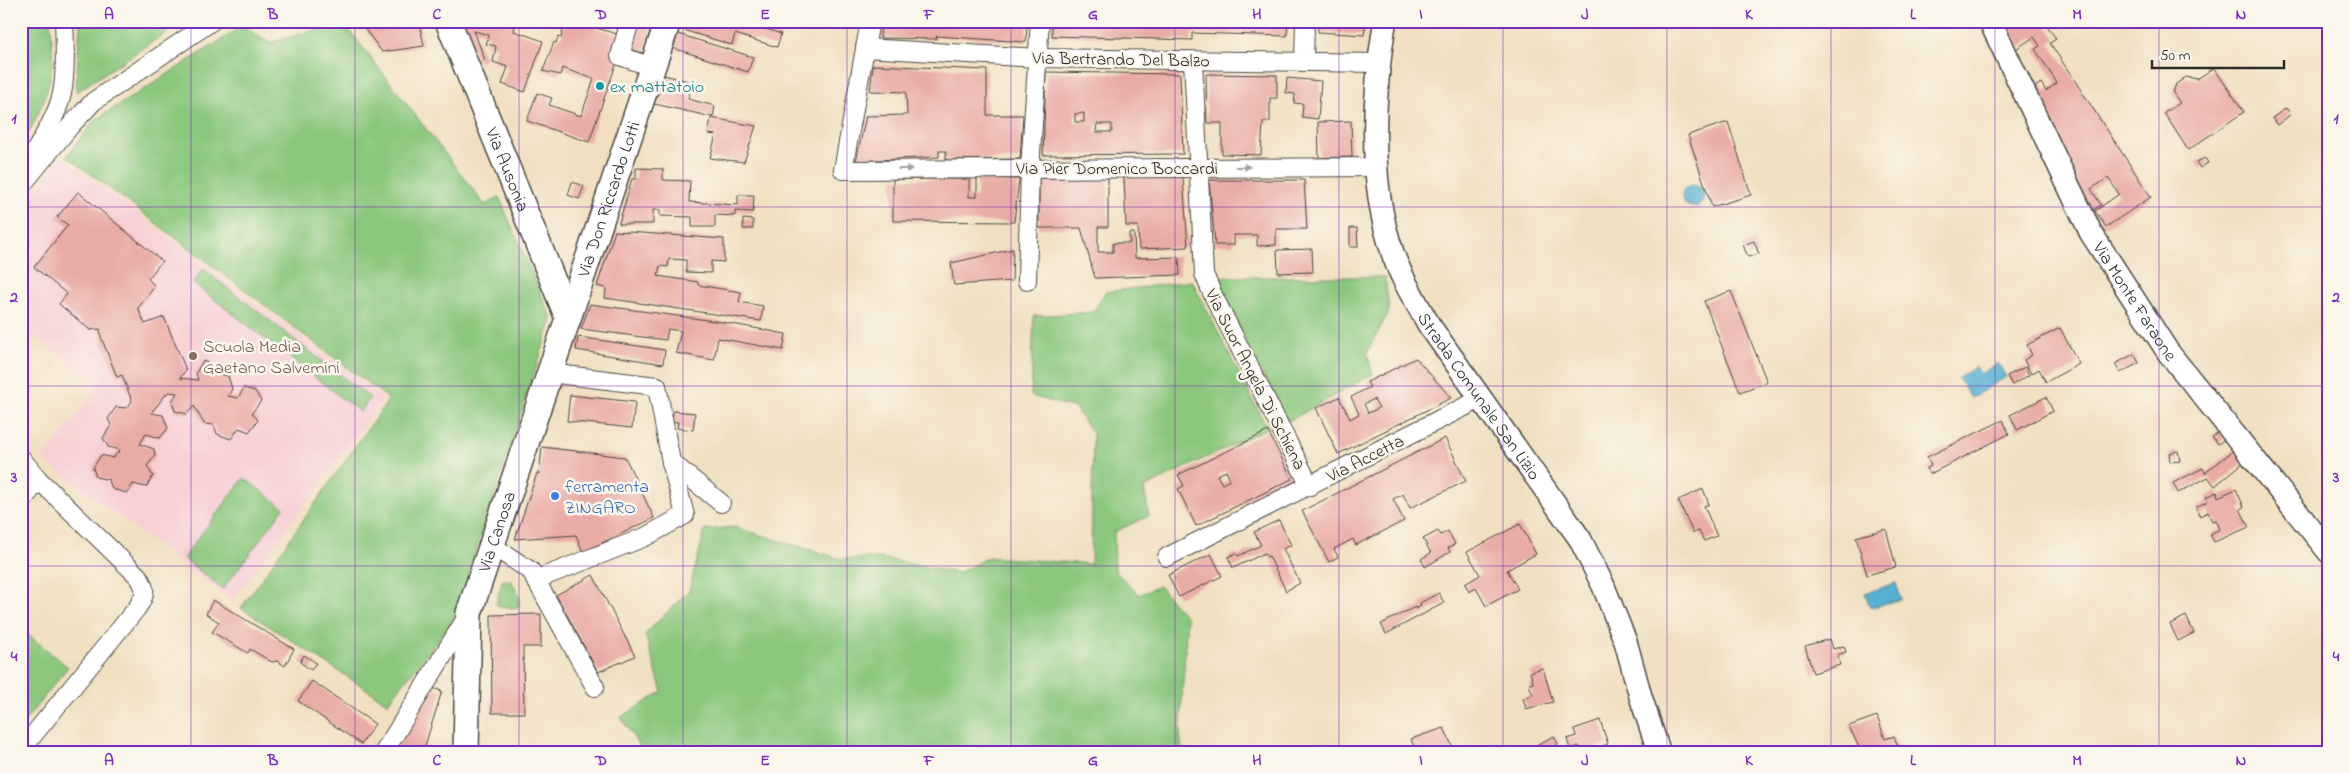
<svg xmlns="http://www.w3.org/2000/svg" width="2350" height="773" font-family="'Indie Flower',sans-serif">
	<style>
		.built { fill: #f7cfd5 }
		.green { fill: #8ac77d; stroke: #5a7954 }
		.water { fill: #56b0d3; stroke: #406e7f }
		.building { fill: #e9aba6; fill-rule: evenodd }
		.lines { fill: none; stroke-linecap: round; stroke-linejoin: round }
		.minor-casing { stroke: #494642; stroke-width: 20 }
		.tertiary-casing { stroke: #494642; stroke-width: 25 }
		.secondary-casing { stroke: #494642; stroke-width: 28 }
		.minor { stroke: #fff; stroke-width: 18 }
		.tertiary { stroke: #fff; stroke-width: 22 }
		.secondary { stroke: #fff; stroke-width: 25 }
		.oneway { fill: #a0a0a0 }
		.grid { fill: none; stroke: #7b2cbf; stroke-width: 1; stroke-opacity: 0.55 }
		.culture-dot { fill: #0f9aa8; stroke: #fbf7ec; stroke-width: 2 }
		.education-dot { fill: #8d6e63; stroke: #fbf7ec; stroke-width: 2 }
		.shop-dot { fill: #3f7fe0; stroke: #fbf7ec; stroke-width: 2 }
		.labels { text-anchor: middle; stroke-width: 5; stroke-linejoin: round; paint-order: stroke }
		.street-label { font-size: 18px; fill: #2b2b2b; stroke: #fbf7ec }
		.culture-label { font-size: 18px; fill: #0d838f; stroke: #fbf7ec; text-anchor: start }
		.education-label { font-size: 18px; fill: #785e54; stroke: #fbf7ec; text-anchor: start }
		.shop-label { font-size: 18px; fill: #366cbe; stroke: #fbf7ec; text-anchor: start }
		.neatline { fill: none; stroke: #7b2cbf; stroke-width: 2 }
		.grid-label { font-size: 16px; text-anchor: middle; font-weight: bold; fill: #7b2cbf }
	</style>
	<rect width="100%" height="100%" fill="#fbf7ec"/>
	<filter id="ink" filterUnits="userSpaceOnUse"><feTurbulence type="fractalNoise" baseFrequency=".02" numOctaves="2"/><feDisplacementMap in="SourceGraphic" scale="10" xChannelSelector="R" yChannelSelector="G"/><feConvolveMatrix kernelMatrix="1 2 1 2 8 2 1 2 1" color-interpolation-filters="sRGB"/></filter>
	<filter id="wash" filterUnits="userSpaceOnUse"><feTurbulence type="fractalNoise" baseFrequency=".0096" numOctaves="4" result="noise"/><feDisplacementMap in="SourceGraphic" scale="20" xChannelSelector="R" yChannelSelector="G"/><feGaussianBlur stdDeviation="1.12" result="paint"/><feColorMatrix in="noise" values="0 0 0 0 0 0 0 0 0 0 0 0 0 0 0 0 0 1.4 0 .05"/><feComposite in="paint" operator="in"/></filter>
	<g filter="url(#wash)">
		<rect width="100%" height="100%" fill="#f0e0c1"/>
		<polygon class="built" points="61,156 384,399 232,601 42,459 98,386 21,326 21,209"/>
		<g class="green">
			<path d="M21,21H50C58,75 46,101 21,147Z"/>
			<polygon points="80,21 125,21 172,29 76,92"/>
			<polygon points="343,22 485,205 499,197 552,319 453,621 388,703 241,608 389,399 67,156 94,121 243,26 269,43"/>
			<polygon points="203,269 370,398 360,412 193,283"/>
			<polygon points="1217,277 1385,277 1389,311 1367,353 1373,374 1287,422 1215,281"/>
			<polygon points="1192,281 1267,428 1144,488 1149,516 1114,532 1115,571 1139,595 1159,586 1187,618 1180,735 1182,752 643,752 621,717 662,692 645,634 689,591 705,530 734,527 841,559 881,558 958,573 988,557 1091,564 1093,435 1075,408 1031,396 1034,316 1094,312 1105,292"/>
			<polygon points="244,478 284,508 223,589 183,558"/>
			<polygon points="511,580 519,595 519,608 500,607 496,604 502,581"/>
			<polygon points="21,629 68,667 21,726"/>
		</g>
		<g class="water">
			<circle cx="1693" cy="196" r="11"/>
			<polygon points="1998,363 2006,377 1971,398 1958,378 1976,367 1981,374"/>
			<polygon points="1896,583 1901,599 1870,608 1865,593"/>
		</g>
		<g id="blocks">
			<g class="building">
				<polygon points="359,21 419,21 424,46 382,52"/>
				<polygon points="460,21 498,21 515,27 514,31 543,41 525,92 502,84 508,67 493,62 496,46 486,44 489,35 474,31 485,60 478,62"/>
				<polygon points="565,21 594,21 593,27 620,35 615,50 616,64 589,142 527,121 537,93 552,98 549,105 581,116 594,79 562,68 560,75 543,71 554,42 556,43 558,37 561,38"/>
				<polygon points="635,21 653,21 644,53 627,49"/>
				<polygon points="682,21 742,21 781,34 777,47 735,34 732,45 680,29"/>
				<polygon points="881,21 1027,21 1026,42 936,36 937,39 880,38"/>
				<polygon points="1052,21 1288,21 1287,36 1192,33 1192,40 1052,36"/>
				<polygon points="1318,21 1366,21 1364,35 1318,32"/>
				<polygon points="2001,21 2044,21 2056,39 2050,43 2151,197 2106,227 2095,211 2119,194 2108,178 2091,189 2101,205 2088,213 2029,91 2041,83 2046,91 2057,83 2035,49 2040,46 2034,37 2010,53"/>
				<polygon points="678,34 753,57 748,72 673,48"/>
				<polygon points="873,65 987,70 987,115 1023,115 1020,159 946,160 946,151 939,151 939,157 856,161 866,116 907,115 906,92 870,91"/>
				<polygon points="2214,68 2244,112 2188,150 2164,113 2180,103 2173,93 2176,84 2186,77 2197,79"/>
				<path d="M1046,72L1180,74L1183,154L1043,155ZM1084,113V122H1075V114ZM1097,124H1112V132H1096Z"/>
				<polygon points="1206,74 1277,75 1277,98 1270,98 1270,122 1263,122 1261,155 1222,154 1222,123 1207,123"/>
				<polygon points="664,75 692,82 688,99 715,106 713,117 654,104"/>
				<polygon points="1287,78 1321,81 1318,119 1302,117 1303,104 1294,103 1295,94 1286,93"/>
				<polygon points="2286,108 2291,114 2277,125 2272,118"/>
				<polygon points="711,118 756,126 744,162 710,158 716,135 708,134"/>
				<polygon points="1351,121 1352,157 1319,158 1318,122"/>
				<polygon points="1728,122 1751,195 1712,207 1688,135"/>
				<polygon points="2205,158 2208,163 2200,168 2196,162"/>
				<polygon points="636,168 663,169 663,180 690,181 689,202 738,205 738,195 754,195 753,212 735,211 735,216 715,215 715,227 692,227 692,217 660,216 660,210 653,210 653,224 620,224 619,223 632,179 636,179"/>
				<polygon points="1108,177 1108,227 1098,227 1098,252 1113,252 1113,243 1130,243 1129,233 1134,233 1135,258 1179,257 1180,275 1095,278 1081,228 1039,228 1039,178"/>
				<polygon points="1124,177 1183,177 1188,247 1139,249 1138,226 1126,226"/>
				<polygon points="977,178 1019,179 1014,222 893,221 893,179 969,179 969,197 977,197"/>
				<polygon points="1209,180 1304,180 1307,229 1276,229 1276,245 1257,246 1257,235 1234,235 1234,245 1215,245"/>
				<polygon points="572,182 584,186 579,199 568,195"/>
				<polygon points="78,192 162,261 148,279 155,286 138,308 145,324 164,317 186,370 180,378 198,380 196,373 203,361 213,365 215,373 228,376 232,389 228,396 238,398 244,388 255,391 261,401 252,413 258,420 249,432 239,428 231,439 217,434 214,425 204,424 194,406 187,414 175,411 172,401 177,393 168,392 151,413 163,415 168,428 160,438 146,434 140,444 154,449 155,456 147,466 153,476 146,487 133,484 127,493 112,489 109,480 96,477 93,468 101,455 113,458 120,450 108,447 103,438 111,425 108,419 116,407 127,408 132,401 122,375 117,377 101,337 100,329 90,330 59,304 67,294 34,267 68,225 57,217"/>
				<polygon points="743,219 753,220 753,229 743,229"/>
				<polygon points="1350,228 1357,228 1358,247 1350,247"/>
				<polygon points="615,231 724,239 724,262 711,261 711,273 686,272 686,260 669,259 668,267 660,266 658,276 698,282 698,285 741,292 739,302 763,306 761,321 605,298 606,288 597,286"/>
				<polygon points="1754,241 1759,254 1748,257 1743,245"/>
				<polygon points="1013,249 1012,281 954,285 951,263"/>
				<polygon points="1312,249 1313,272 1278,273 1277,250"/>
				<polygon points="1731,291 1767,382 1740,392 1704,301"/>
				<polygon points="590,304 722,322 786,334 783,350 718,338 714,360 676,353 681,331 668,329 666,340 581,329"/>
				<polygon points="2060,328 2079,364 2046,382 2039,369 2031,374 2024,360 2032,355 2027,345"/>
				<polygon points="578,337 665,350 663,364 576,350"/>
				<polygon points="2134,354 2139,363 2120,373 2115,364"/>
				<path d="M1416,358L1451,398L1338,454L1316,408L1339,397L1350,419L1359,414L1351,397L1370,387L1367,382ZM1374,399L1379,408L1368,413L1364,404Z"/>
				<polygon points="2025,367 2029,375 2012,385 2007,376"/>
				<polygon points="570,395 635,402 632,428 567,421"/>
				<polygon points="2046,397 2053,411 2017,430 2010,415"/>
				<polygon points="673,411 695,413 693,430 677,428 678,422 672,422"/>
				<polygon points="2003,420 2009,434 1930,474 1927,468 1931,466 1927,457"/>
				<path d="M1268,431L1292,479L1196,526L1178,489L1184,486L1178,475ZM1226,471L1230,480L1222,484L1217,475Z"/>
				<polygon points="2220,431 2225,439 2218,444 2212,437"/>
				<polygon points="1445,438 1466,481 1410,508 1403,494 1393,499 1404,521 1356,545 1353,539 1334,549 1338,557 1329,562 1302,511"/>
				<polygon points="542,447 625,457 654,518 583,552 576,535 515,539 537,473 539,474"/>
				<polygon points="2234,450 2244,462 2215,486 2208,477 2178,493 2173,483 2203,468 2205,473"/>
				<polygon points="2178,451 2180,461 2170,462 2169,453"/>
				<polygon points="1703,489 1709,504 1704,506 1717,536 1704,541 1699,531 1693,533 1678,500"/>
				<polygon points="2236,489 2244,507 2240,509 2249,527 2214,542 2210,534 2220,529 2216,520 2212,521 2208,512 2200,516 2196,507 2208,501 2206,497 2217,492 2218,497"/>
				<polygon points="1279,520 1291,545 1283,549 1300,583 1286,591 1269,556 1267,557 1265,553 1233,568 1228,557 1236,553 1238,556 1261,545 1254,532"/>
				<polygon points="1520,524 1536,554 1507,570 1518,589 1486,606 1476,588 1469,592 1465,584 1480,575 1467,552"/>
				<polygon points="1886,529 1896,567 1867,575 1856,537"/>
				<polygon points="1438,531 1441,535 1448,531 1455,544 1448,548 1450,552 1425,567 1421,559 1431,553 1423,539"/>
				<polygon points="1211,554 1222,576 1179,597 1168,575"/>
				<polygon points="593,575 635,656 598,672 556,595"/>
				<polygon points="1439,593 1444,603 1386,634 1381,624 1415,607 1416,609 1421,606 1420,603"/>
				<polygon points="213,600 294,649 285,666 277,661 272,662 250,649 248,653 212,632 219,622 206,614"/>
				<polygon points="541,614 541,647 523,647 524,713 492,713 491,615"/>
				<polygon points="2186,616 2194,633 2178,641 2170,624"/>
				<polygon points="1830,639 1833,649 1844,646 1846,652 1837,655 1840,665 1813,673 1805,646"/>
				<polygon points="304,655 316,663 311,670 300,662"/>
				<polygon points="1543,668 1553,702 1526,709 1523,698 1533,695 1529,684 1533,683 1530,672"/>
				<polygon points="312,681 375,724 361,744 298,701"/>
				<polygon points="432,688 442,691 423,752 394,752"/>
				<polygon points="1877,716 1885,739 1894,736 1900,752 1861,752 1849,726"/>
				<polygon points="1600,720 1608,744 1585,752 1581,752 1579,746 1570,749 1567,739 1576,736 1574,729"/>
				<polygon points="1444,728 1453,748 1445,752 1421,752 1420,750 1416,752 1411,739"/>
				<polygon points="1554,736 1558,744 1542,752 1538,744"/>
			</g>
		</g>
	</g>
	<g filter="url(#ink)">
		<use href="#blocks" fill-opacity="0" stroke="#494642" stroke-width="1"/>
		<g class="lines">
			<g class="minor-casing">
				<g id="minor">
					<polyline points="630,21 620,56 652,67"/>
					<polyline points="870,21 843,170 1378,167"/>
					<polyline points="865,48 1038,58 1378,63"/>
					<polyline points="1193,61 1204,274 1213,295 1310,486"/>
					<polyline points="1304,62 1305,21"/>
					<path d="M25,169C38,144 59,116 63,88C66,66 65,43 64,21"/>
					<polyline points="21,186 72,124 94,101 212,21"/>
					<polyline points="1027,281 1030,168 1040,21"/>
					<polyline points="549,373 657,386 671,462 721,503"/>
					<path d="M21,458L39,480L138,576C147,589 146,595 137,608L21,750"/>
					<polyline points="21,502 39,480"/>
					<polyline points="491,545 531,571 595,687"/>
					<polyline points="1167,557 1482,398"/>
					<polyline points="535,580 645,537 685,515 671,462"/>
					<polyline points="384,752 468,615"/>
				</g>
			</g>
			<g class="tertiary-casing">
				<g id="tertiary">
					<path id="s1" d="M1385,21C1373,95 1368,183 1393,254C1402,280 1416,302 1429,325L1580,539L1603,585L1626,643L1641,698L1659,752"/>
					<path id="s2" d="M1990,21L2091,233L2168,352L2329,552"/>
				</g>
			</g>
			<g class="secondary-casing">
				<g id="secondary">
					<path id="s3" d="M448,21L568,318"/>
					<path id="s4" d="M466,752L469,613L668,21"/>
				</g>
			</g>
			<use href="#minor" class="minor"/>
			<use href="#tertiary" class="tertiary"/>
			<use href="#secondary" class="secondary"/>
		</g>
		<defs><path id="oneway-solid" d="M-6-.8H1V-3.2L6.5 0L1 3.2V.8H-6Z" transform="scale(1.25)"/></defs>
		<g class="oneway">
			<use href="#oneway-solid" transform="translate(1243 167)"/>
			<use href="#oneway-solid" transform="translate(905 169)"/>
		</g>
	</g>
	<path class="grid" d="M191,21V752M355,21V752M519,21V752M683,21V752M847,21V752M1011,21V752M1175,21V752M1339,21V752M1503,21V752M1667,21V752M1831,21V752M1995,21V752M2159,21V752M21,207H2329M21,386H2329M21,566H2329"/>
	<circle class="culture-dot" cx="600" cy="86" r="5"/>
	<circle class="education-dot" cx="193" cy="356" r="5"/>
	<circle class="shop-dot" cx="555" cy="496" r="5"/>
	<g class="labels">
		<g class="street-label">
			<text transform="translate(1121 59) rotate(1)" y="6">Via Bertrando Del Balzo</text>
			<text x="1117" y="174">Via Pier Domenico Boccardi</text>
			<text dy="6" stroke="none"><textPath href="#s3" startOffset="160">Via Ausonia</textPath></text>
			<text dy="6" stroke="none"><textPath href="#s4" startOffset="576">Via Don Riccardo Lotti</textPath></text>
			<text dy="6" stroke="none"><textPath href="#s2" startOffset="316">Via Monte Faraone</textPath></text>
			<text transform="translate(1256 379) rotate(63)" y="6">Via Suor Angela Di Schiena</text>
			<text dy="6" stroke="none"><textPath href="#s1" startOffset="402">Strada Comunale San Lizio</textPath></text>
			<text transform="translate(1365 458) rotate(-27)" y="6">Via Accetta</text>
			<text dy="6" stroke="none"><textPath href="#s4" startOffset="225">Via Canosa</textPath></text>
		</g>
		<g class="culture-label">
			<text x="610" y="92">ex mattatoio</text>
		</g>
		<g class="education-label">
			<text x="203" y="352">Scuola Media<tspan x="203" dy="21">Gaetano Salvemini</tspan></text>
		</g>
		<g class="shop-label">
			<text x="565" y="492">ferramenta<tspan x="565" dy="21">ZINGARO</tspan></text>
		</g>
	</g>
	<rect width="2350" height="773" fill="none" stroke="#fbf7ec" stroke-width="55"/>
	<path d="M2152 60v8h132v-8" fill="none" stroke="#2b2b2b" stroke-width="2.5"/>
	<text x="2160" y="60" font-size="15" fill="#2b2b2b" stroke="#fbf7ec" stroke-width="4" paint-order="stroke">50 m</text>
	<rect x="28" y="28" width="2294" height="718" class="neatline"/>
	<g class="grid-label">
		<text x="109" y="19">A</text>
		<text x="273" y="19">B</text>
		<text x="437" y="19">C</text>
		<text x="601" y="19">D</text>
		<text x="765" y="19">E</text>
		<text x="929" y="19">F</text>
		<text x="1093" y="19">G</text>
		<text x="1257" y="19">H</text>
		<text x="1421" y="19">I</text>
		<text x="1585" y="19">J</text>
		<text x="1749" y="19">K</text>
		<text x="1913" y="19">L</text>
		<text x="2077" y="19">M</text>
		<text x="2241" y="19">N</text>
		<text x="14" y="123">1</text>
		<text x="2336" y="123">1</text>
		<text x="14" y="302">2</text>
		<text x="2336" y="302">2</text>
		<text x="14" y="482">3</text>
		<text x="2336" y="482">3</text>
		<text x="14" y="661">4</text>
		<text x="2336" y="661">4</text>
		<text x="109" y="765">A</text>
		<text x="273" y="765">B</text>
		<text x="437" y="765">C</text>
		<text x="601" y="765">D</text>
		<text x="765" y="765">E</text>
		<text x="929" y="765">F</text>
		<text x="1093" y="765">G</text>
		<text x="1257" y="765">H</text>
		<text x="1421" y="765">I</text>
		<text x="1585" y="765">J</text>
		<text x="1749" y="765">K</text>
		<text x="1913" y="765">L</text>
		<text x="2077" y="765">M</text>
		<text x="2241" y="765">N</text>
	</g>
</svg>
